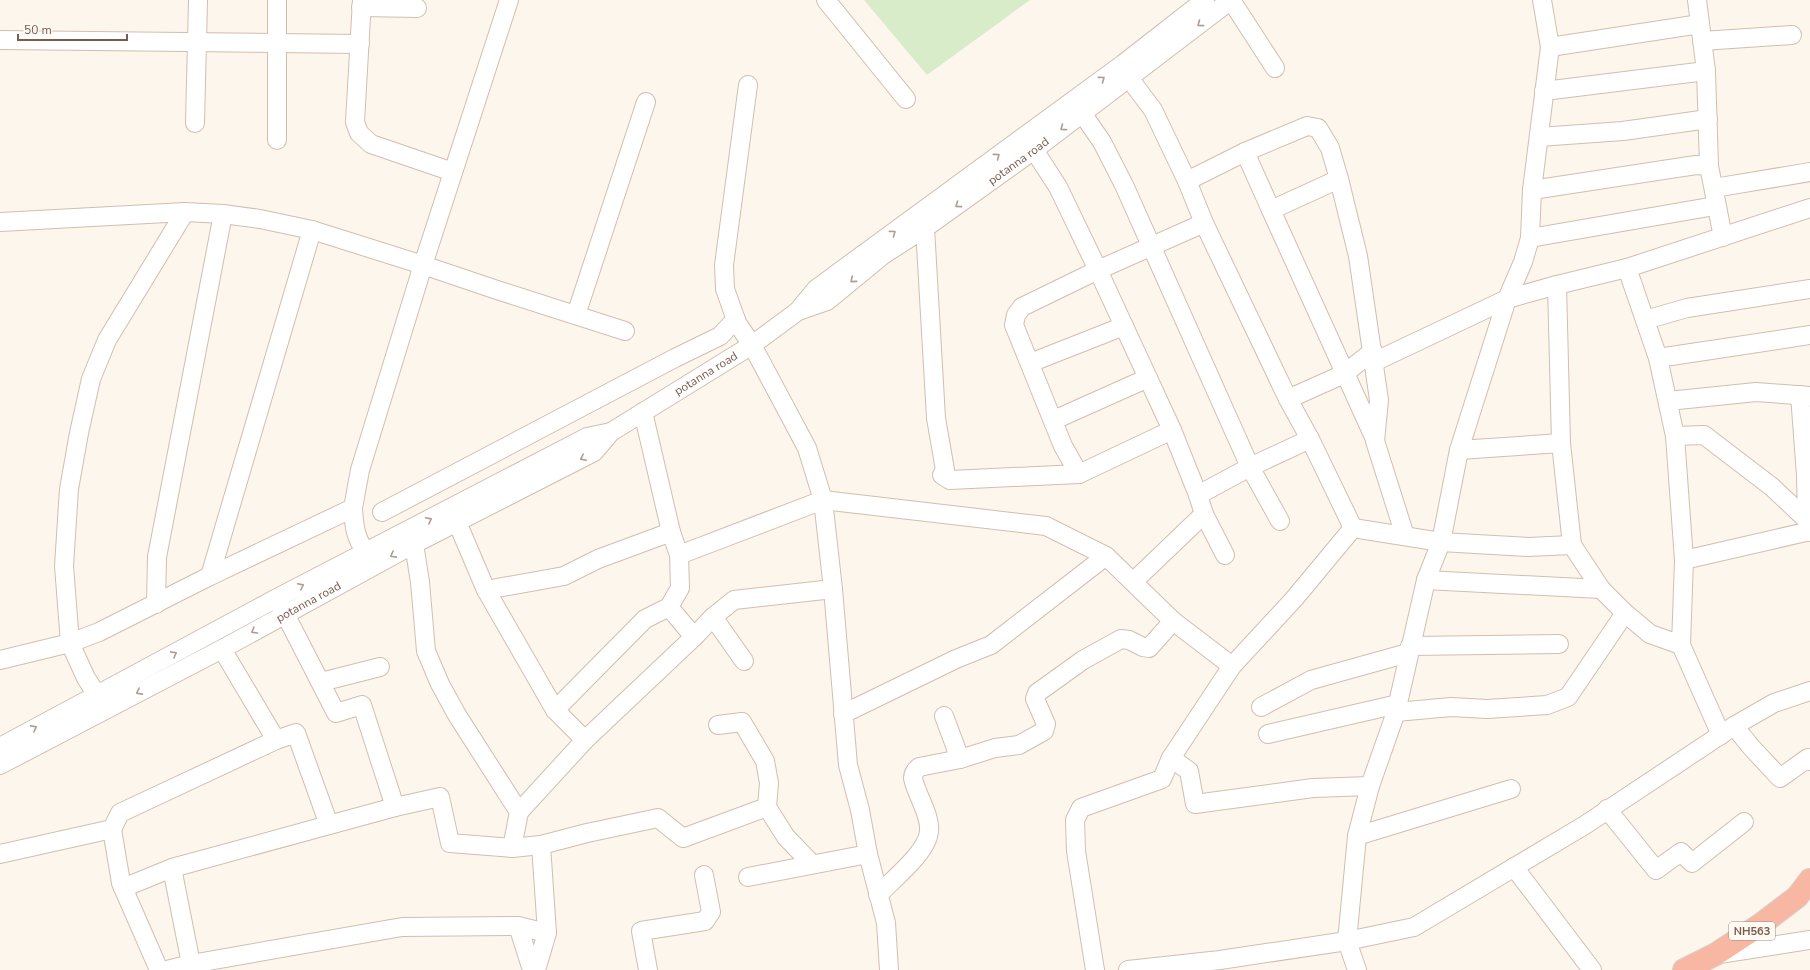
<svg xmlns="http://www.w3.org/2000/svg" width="1810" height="970" font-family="'Nunito Sans',sans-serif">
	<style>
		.green { fill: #d8ecc9 }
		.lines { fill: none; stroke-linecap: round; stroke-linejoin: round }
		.minor-casing { stroke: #d1beb0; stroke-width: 20 }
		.highway-casing { stroke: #dad1cd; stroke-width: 24 }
		.minor { stroke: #fff; stroke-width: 18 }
		.highway { stroke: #f7b7a3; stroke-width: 22 }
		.oneway { stroke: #af9d94 }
		.labels { text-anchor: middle; stroke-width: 3; stroke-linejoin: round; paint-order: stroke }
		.shield { fill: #fffaf3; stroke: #a28b7f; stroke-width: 1 }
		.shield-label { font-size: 11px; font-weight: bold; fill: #7a5c4d }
		.street-label { font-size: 12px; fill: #7a5c4d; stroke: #fffaf3 }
	</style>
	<rect width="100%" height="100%" fill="#fdf6ec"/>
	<polygon class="green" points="864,0 1030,0 927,75"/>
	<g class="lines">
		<g class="minor-casing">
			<g id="minor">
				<polyline points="277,0 277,140"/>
				<polyline points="362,0 355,122 359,133 371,144 453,172"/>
				<polyline points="826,0 906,99"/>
				<polyline points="1231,0 1275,68"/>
				<polyline points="1697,0 1706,71 1709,166 1723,237"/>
				<polyline points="361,7 417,8"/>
				<polyline points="0,40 360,44"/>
				<polyline points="1702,41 1792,35"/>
				<polyline points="1550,47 1700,24"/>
				<polyline points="1129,78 1153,110 1187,181 1204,223 1288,399 1310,439 1353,528"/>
				<polyline points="748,85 724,265 725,289 737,323 752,345 807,448 823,500 833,589 848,765 860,810 868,854 886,923 889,970"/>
				<polyline points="1544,91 1706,71"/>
				<polyline points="1082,113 1102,142 1124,185 1250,467 1280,521"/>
				<polyline points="195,123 198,0"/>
				<polyline points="1539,137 1623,131 1708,119"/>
				<polyline points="1034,150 1058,187 1098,270 1172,430 1198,495 1204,514 1225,555"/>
				<polyline points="1245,152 1271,210"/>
				<polyline points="1339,179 1271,210 1374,437"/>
				<polyline points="1187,181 1245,152 1307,126 1318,128 1330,148 1339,179 1358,256 1379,400 1375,441 1405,536"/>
				<polyline points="1714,188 1810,172"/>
				<polyline points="1532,190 1696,165 1709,166"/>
				<polyline points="0,222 185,212 223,214 260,219 312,230 423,265 497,290 625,331"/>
				<polyline points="925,228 936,418 945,470 942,475 950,480 1079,474 1172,430"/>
				<polyline points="1530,238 1715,206"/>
				<polyline points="1557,285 1561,443"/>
				<path id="s1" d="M798,311L827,301L883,255L925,228L1034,150L1231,0"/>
				<polyline points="576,315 646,102"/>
				<polyline points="1645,320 1687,308 1810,289"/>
				<polyline points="1658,358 1810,335"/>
				<polyline points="1374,362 1507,299 1557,285 1627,268 1810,208"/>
				<polyline points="1030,363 1124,326"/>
				<polyline points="1800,395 1806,475 1807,520"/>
				<polyline points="1288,399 1344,374 1373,351"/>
				<polyline points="1668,401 1756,392 1810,396"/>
				<polyline points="1054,420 1148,378"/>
				<polyline points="1675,436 1704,435 1772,487 1807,520 1810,532"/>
				<polyline points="1459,450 1561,443 1572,545 1601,589 1625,613"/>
				<polyline points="1079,474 1063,446 1014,325 1016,315 1022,307 1098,270 1204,223"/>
				<polyline points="1198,495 1250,467 1310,439"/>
				<path d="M353,508C354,525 355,538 366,552"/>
				<polyline points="382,512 675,358 720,336 736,319"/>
				<polyline points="457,522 486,590 555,710 585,740"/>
				<polyline points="414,544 420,582 426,651 440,684 457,715 519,812 585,740 694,637 713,617 734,600 833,589"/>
				<polyline points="679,555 823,500 1046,526 1106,556 1173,621 1232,666"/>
				<polyline points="1684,560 1810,531"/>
				<polyline points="210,576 312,230"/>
				<polyline points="1426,580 1601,589"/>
				<polyline points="1133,582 1204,514"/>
				<polyline points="486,590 564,576 598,559 671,532"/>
				<polyline points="156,604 157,557 223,214"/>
				<polyline points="280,604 336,713 362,705 395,807"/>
				<polyline points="669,607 694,637"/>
				<polyline points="713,617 744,661"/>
				<polyline points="1681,645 1721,735"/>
				<polyline points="1410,646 1559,644"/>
				<polyline points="222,649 276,740"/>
				<polyline points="0,660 70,643 99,632 210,576 353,508 360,470 423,265 509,0"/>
				<polyline points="321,682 380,667"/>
				<polyline points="97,695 86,678 70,643 64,566 69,489 79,433 91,379 107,340 185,212"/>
				<polyline points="1261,707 1311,680 1408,653"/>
				<polyline points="555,710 645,619 669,607 680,588 679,555 671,532 643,412"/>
				<polyline points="1396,712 1451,707 1487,709 1547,705 1568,697 1625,613 1650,634 1681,645 1684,560 1675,436 1658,358 1627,268"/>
				<polyline points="843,714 956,659 991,645 1106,556"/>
				<polyline points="944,716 960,759"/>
				<polyline points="718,725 742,722 765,761 769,783 767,807"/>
				<polyline points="1734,726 1752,748 1780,778 1808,758 1810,761"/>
				<polyline points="1268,734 1398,704"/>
				<path id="s2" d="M0,747L277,598L587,437L611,432L752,345L798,311L816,289L1123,64L1205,0"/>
				<polyline points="1171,758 1189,771 1195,804 1313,788 1370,786"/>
				<path id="s3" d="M0,765L222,649L414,544L594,452L611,432"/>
				<polyline points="1607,809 1656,870 1681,852 1692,863 1744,822"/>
				<polyline points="112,829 121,883 159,970"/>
				<polyline points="1357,836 1511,789"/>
				<polyline points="512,848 519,812"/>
				<polyline points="0,854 112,829 120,813 276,740 296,733 329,825 395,807 440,797 450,843 512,848 541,845 587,833 658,818 683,838 767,807 786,837 812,864"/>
				<polyline points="1514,867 1592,970"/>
				<polyline points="172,868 191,964"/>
				<polyline points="748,877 868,854"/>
				<polyline points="123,888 172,868 329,825"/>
				<path d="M878,895C892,880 928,852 929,831C931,815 915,792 913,778C913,773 916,770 919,767L960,759L995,748L1019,745L1044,731L1046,724L1035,699L1037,693L1083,660L1121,639L1129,640L1143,647L1149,648L1173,621"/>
				<polyline points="518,926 532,970"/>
				<polyline points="1719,954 1810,940"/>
				<polyline points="167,970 191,964 402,927 518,926 547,933"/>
				<polyline points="536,970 547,933 541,845"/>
				<polyline points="648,970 641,931 705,921 711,912 704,875"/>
				<polyline points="1095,970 1076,851 1075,820 1081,808 1162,779 1171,758 1232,666 1294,599 1353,528 1441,542 1528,547 1572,545"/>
				<polyline points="1128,970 1220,960 1347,941 1414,927 1585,825 1734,726 1774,703 1810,691"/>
				<polyline points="1357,970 1347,941 1357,836 1370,786 1396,712 1426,580 1441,542 1459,450 1507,299 1523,262 1530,238 1532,190 1550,47 1542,0"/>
			</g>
		</g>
		<g class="highway-casing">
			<polyline id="highway" points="1684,970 1716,954 1760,925 1797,897 1810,880"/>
		</g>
		<use href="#minor" class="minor"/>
		<use href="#highway" class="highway"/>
	</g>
	<defs><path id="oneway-chevron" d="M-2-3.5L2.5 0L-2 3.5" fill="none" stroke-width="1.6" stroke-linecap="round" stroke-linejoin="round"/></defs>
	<g class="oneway">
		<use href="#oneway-chevron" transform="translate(1200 24) rotate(143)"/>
		<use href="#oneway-chevron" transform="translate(1102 79) rotate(-36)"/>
		<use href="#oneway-chevron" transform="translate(1063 128) rotate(143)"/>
		<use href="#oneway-chevron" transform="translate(997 156) rotate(-37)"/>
		<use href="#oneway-chevron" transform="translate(958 205) rotate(144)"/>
		<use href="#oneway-chevron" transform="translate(893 233) rotate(-36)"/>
		<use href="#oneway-chevron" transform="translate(853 280) rotate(140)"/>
		<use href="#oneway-chevron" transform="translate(583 458) rotate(153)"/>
		<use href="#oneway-chevron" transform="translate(429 520) rotate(-27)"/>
		<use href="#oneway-chevron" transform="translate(393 555) rotate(152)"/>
		<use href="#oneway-chevron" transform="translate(301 586) rotate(-27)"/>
		<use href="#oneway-chevron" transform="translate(254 631) rotate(150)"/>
		<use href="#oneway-chevron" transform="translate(174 654) rotate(-28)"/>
		<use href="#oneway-chevron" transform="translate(139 692) rotate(152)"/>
		<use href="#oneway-chevron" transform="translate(34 728) rotate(-28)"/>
	</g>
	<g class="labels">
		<rect class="shield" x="1729" y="922" width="46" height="18" rx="3"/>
		<g class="shield-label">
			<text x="1752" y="935">NH563</text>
		</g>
		<g class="street-label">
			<text dy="4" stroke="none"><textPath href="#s1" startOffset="268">potanna road</textPath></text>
			<text dy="4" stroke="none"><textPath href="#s2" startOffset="800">potanna road</textPath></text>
			<text dy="4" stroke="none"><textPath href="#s3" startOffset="349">potanna road</textPath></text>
		</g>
	</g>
	<path d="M18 34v6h109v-6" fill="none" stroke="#7a5c4d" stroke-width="2"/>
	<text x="24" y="34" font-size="12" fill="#7a5c4d" stroke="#fffaf3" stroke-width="3" paint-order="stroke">50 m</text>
</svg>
